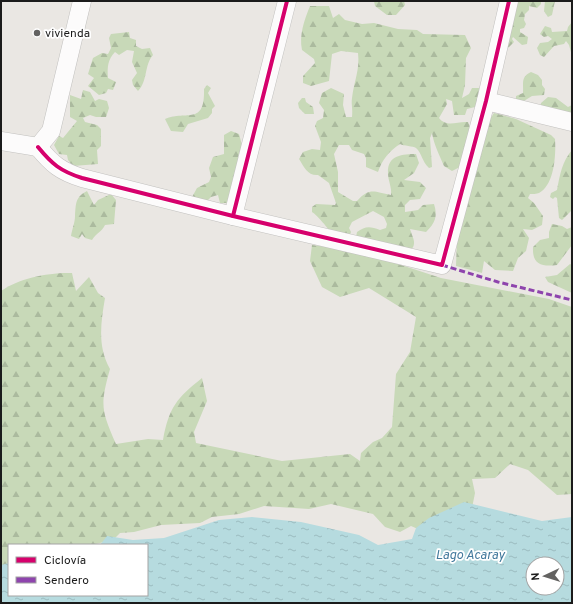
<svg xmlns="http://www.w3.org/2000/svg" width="573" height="604" font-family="Overpass,sans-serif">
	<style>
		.forest { fill: url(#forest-firs) }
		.water { fill: url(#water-ripples); fill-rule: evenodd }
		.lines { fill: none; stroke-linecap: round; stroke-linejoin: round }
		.minor-casing { stroke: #c2c1bf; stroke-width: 19 }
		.minor { stroke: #fcfbfb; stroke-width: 18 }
		.quiet { stroke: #8e44ad; stroke-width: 3; stroke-dasharray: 6 3; stroke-linecap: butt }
		.cycleway-casing { stroke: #fff; stroke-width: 6 }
		.cycleway { stroke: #d6006c; stroke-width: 4 }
		.poi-dot { fill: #636261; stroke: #fff; stroke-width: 1.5 }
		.labels { text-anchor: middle; stroke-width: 3.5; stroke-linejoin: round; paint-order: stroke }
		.poi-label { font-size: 12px; fill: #1b1b1b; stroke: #fff; text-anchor: start }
		.water-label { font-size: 13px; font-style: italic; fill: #42799c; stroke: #fff }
	</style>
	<defs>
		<pattern id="forest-firs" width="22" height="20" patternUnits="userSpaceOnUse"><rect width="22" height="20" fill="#c8d9b8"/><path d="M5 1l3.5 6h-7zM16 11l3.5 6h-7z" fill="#abba9e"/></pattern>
		<pattern id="water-ripples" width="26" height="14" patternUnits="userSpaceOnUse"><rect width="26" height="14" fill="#b6dbdf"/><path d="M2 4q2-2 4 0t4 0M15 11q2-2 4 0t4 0" fill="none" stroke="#9cbbbf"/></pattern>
	</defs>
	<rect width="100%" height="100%" fill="#eae7e3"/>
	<g class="forest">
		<polygon points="374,1 404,1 405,5 396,15 387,15 375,6"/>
		<polygon points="517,1 541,1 541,4 537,8 529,6 529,10 525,14 524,20 526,24 524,28 520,29 520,32 528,37 527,44 522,45 513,37 512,39 514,42 506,50"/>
		<polygon points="545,1 555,1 552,15 548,17 544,11"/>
		<path d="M310,6H329L333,18L339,14L345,20L362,24L374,23L398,29L417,30L423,34L465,35L471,48L466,58L465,85L462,98L469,94L472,88H479V99L475,107L467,109L465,115H454L452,101L446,99L447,104L439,118C447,128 457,121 468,122L471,130L460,167L452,171L444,166C439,154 434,145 432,133L430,138L432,167L429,168C422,162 422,153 416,148C413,146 404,146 400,144C389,151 382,160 378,172L366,167V158L364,154L352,150L349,145H339L334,154L338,172V192L353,201H357C370,187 374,192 391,195C392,187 388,181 388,173C387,155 403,154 416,154L419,163L414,173L404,180L420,182L426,188L420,199L410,200L405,205V212L418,210L423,205L434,204C438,217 435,223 426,232L410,229C413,239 418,244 409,252L356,237L357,232C365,226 370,226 380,230L386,228L387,224L384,217L373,211L352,222L349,228L351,232L349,237L332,235C329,229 317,215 312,212V207L316,204L335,205L336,203L329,183L318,175C308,176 304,167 299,159L303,152L312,149L320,150L321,142L315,126L317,121L323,118L324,110L319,103L322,93L331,88L344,94L343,105L346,117H352C353,109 351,104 352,98C354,81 360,70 358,53L341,51L332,54L329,81L311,86L303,83V76L315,63L314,59L302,50C299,35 304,21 310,6Z"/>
		<polygon points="572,22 572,56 569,45 566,41 564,44 554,46 544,57 540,55 537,48 540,43 548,42 552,39 548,36 544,37 540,34 545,26 551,28 552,32 567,31 568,27"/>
		<path d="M129,32L130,38L136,40V46L142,49L150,48L153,55C144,65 148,81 138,91L133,85L132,80L137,73L132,62L134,51L127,50L119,55L115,52C108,59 107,67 108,78L116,82L113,90L108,89L106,93L99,95L88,86L94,78L88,74L93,58L102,53L108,54L111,48L109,38L111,34Z"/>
		<path d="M531,72L538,75L542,80V85L545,89L544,95L532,96L519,104L516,103V96L523,93C524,84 520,77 531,72Z"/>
		<path d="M207,85L211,88L208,93L215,106L212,109V113L208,118L188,124L183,132L171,131L165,119C187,110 205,126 204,89Z"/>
		<polygon points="83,90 90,92 95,101 99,99 107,101 109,108 106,117 96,117 90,115 83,118 85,122 97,125 101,129 101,146 97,150 98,164 73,166 68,160 67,155 59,154 54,145 59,136 63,138 77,121 70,117 70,95 81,99"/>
		<polygon points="548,97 556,98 568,107 572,105 572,127 540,108 541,103"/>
		<polygon points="302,98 305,98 306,102 313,107 314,114 305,114 299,108 298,103"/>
		<path d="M494,113L516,119L551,135L555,139C556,153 555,185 539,193C537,194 532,194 530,194L528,198L534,203L543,216L542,225L532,230L523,229L529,238L526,251L518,258L513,271L495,270L484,261L482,273L456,266L457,238L486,125Z"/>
		<polygon points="231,131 239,134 242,145 238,157 241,168 232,192 229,195 227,203 220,203 218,195 211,197 206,202 191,199 197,188 209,182 211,177 209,168 213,157 224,154 224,135"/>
		<path d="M572,150V210L562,220L559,218L557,198L555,197L553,199L550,197L551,193L557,190C560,174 562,162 572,150Z"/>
		<path d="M87,191L94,205L98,200L111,194L116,200L114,224L105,225C102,232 96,233 92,240L85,238L82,234L79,239L71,236C72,229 75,223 75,216C76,204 75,197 87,191Z"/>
		<path d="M552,224L562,226L567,229L572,227V245L557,265C541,267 532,264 533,247L540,240L549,238V232Z"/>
		<path d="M312,245L336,248L395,263L441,278L549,299L572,307V494L557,495L528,470L510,464L495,478L472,479L475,493L471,513L427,533L411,526L400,532L385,527L373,514L331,504L309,509L264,506L239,514L212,517L200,523L161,525L134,532L120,533L113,540L91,545H9V563L1,567V291C19,278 50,272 72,273L76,291L89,277L98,293L105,298C101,322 97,346 110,369C100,405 101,410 116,444L148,439L163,440C169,407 177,398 202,378L207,401L194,432L196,443L282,461L350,454L360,461L361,453L373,442L382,438L392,427L396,374L410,352L416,317L369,288L340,297L322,287L310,261Z"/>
		<polygon points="570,264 572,265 572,293 548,282 545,277 557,275"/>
	</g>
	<path class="water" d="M464,502L542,521L572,517V603H1V565L9,563V595H147V545H100L107,536L133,540L164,538L219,520L252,517L301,522L359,535L378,545L412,539L416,528L429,518ZM533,564H557V588H533Z"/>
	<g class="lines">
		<g class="minor-casing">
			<g id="minor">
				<polyline points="486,101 572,122"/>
				<polyline points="1,141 38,147 51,131 82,1"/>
				<path d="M38,147C52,164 60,171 82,178L233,216L442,265L486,101L509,1"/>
				<polyline points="233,216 287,1"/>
			</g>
		</g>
		<use href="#minor" class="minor"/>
		<polyline class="quiet" points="442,265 498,282 572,300"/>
		<g class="cycleway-casing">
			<g id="cycleway">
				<path d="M38,147C52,164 60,171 82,178L233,216L442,265L486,101L509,1"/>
				<polyline points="233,216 287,1"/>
			</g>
		</g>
		<use href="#cycleway" class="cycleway"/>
	</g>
	<circle class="poi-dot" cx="37" cy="33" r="4"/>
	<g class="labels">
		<g class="poi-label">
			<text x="45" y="37">vivienda</text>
		</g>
		<g class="water-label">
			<text x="470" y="559">Lago Acaray</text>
		</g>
	</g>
	<rect width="573" height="604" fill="none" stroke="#1b1b1b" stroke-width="4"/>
	<rect x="8" y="544" width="140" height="52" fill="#ffffff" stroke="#a4a4a4"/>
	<rect x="16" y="557" width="20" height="6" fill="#d6006c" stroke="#a4a4a4"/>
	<text x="44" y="564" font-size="12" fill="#1b1b1b">Ciclovía</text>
	<rect x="16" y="577" width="20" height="6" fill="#8e44ad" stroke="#a4a4a4"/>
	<text x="44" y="584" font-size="12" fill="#1b1b1b">Sendero</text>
	<g transform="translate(545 576) rotate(266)"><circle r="19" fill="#ffffff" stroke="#a4a4a4"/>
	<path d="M0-3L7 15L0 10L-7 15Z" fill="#636261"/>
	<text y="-6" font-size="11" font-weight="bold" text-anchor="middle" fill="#1b1b1b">N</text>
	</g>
</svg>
